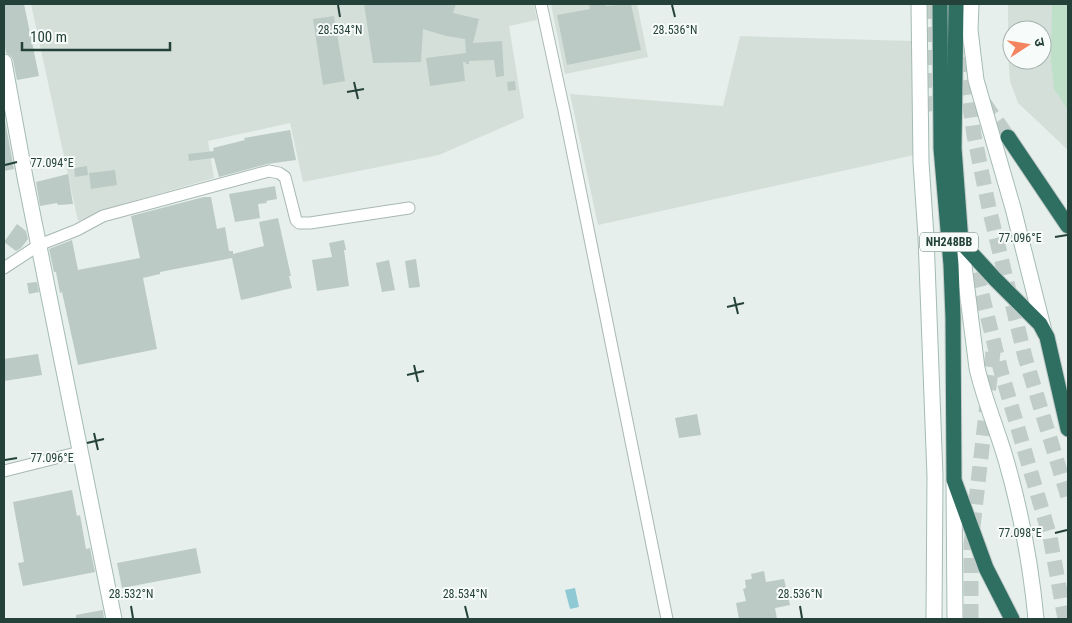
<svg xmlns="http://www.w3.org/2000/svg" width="1072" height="623" font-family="'Roboto Condensed','Noto Sans Devanagari',sans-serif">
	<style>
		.built { fill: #d4dfda; fill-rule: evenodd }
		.green { fill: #bfe0c8 }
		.water { fill: #8ec9d4 }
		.building { fill: #bbcac4 }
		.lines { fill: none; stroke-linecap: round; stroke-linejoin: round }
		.highway-tunnel { stroke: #bfccc8; stroke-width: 15; stroke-dasharray: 15 8; stroke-linecap: butt }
		.street-casing { stroke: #a8b8b2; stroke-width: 13 }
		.secondary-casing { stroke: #a4bbb3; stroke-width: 17 }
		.highway-casing { stroke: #c2cac8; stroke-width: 17 }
		.street { stroke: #fff; stroke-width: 11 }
		.secondary { stroke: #fff; stroke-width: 15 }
		.highway { stroke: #2f6f62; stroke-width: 15 }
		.ticks { fill: none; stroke: #24423a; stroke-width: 2 }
		.labels { text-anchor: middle; stroke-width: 4; stroke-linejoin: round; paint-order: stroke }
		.shield { fill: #f7fbf9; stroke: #637a73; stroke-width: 1 }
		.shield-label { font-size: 12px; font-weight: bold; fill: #24423a }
		.ticks-label { font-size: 12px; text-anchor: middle; fill: #24423a; stroke: #f7fbf9; stroke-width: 4; stroke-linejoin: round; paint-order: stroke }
	</style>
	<rect width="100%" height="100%" fill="#e6efeb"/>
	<g class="built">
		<polygon points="31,4 534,4 537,20 509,26 524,118 439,155 303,182 290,123 208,141 214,178 126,203 78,221"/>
		<polygon points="551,4 637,4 648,57 565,74"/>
		<path d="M1008,4H1068V150L1018,103L1010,81L1008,53ZM1012,30H1042V60H1012Z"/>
		<polygon points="740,36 912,41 914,155 598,225 570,94 723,106"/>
	</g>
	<polygon class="green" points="1052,4 1068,4 1068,110 1054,89 1051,61"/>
	<polygon class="water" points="575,588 579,607 570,609 565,590"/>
	<g class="building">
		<polygon points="4,4 24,4 39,76 17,80 13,60 11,56 6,53 4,41"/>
		<polygon points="364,4 456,4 453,13 479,19 473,43 502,41 504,76 496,77 494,60 469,61 469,64 466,64 466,62 463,62 465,81 430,86 426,58 466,53 465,39 446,36 423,29 421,62 373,63"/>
		<polygon points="589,4 606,4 606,6 631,4 641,50 567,65 557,15 590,9"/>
		<polygon points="334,16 345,81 323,85 313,19"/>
		<polygon points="515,81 516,90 508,91 507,82"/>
		<polygon points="4,121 5,121 14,169 4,171"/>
		<polygon points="290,130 296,160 267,164 219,177 214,158 189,161 188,154 214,151 213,148 245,140 244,138"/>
		<polygon points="87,166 88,175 75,177 74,168"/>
		<polygon points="115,170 117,185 91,189 89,173"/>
		<polygon points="68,174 73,204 58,205 57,203 40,206 36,182"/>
		<polygon points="275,186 277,199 266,201 267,203 258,204 260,218 235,222 229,194"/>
		<polygon points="204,197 211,197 217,229 225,227 229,251 233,251 233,254 264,246 259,222 278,218 291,276 289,276 292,288 241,300 232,258 160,272 160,274 143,278 157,349 78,365 62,292 60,293 56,272 54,272 49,249 72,240 78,270 140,258 131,216"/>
		<polygon points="17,224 26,231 28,239 21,248 16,251 4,242"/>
		<polygon points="344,240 346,250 344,250 349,286 317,291 312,260 332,257 329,243"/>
		<polygon points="416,259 420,287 409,288 405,261"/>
		<polygon points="389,260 395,290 382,292 376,263"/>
		<polygon points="37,282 39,292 29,294 27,283"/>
		<polygon points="38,354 42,375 4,381 4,359"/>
		<polygon points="697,414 701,435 679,438 675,418"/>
		<polygon points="72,490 77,516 80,515 86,549 90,548 95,572 23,586 18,563 24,562 13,502"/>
		<polygon points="196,548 201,573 122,588 117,563"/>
		<polygon points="764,571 766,582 784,579 790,605 775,608 777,619 739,619 736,603 746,601 743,589 746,588 745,580 752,579 751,574"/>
		<polygon points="103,610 104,619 76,619 76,615"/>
	</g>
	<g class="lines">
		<g class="highway-tunnel">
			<polyline points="928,4 928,76 938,117"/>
			<polyline points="965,34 965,72 974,135 989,208 1025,357 1068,497"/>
			<polyline points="984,103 1008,137"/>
			<polyline points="971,250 1001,371 1050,537 1065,619"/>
			<polyline points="971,619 971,544 993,352"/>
		</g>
		<g class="street-casing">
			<g id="street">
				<polyline points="541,4 565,115 667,619"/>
				<polyline points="4,268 39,245 77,230 103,216 269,171 279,173 285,177 296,220 299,223 310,223 409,208"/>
				<polyline points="4,471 80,452"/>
			</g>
		</g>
		<g class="secondary-casing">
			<g id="secondary">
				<polyline points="919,4 921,162 926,237 935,476 934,619"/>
				<polyline points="971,4 970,30 976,80 1013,208 1044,331"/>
				<polyline points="4,62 25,177 114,619"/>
				<path d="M961,242L977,368C984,399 997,429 1006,460C1021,512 1031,566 1036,619"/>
				<polyline points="954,483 955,619"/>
			</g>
		</g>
		<g class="highway-casing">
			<g id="highway">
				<polyline points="940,4 941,148 951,265 953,318 954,480 986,568 1012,619"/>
				<polyline points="956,4 954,148 961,242 995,279 1040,324 1047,337 1068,429"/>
				<polyline points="1008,137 1068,226"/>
			</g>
		</g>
		<use href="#street" class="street"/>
		<use href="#secondary" class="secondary"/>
		<use href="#highway" class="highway"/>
	</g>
	<path class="ticks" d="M338,5L340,17M672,5L675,17M354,82L358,99M347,92L364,89M5,165L17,162M1055,237L1067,235M734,297L738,314M727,307L744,303M414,365L418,382M407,375L424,371M94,433L98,450M87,443L104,439M5,460L17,458M1055,533L1067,530M131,606L133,618M465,606L468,618M800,606L802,618"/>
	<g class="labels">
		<rect class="shield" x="920" y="232.5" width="58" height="19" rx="4"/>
		<g class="shield-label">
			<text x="949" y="246">NH248BB</text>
		</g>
	</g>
	<g class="ticks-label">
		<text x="340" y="34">28.534°N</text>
		<text x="675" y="34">28.536°N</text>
		<text x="52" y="167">77.094°E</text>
		<text x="1020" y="242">77.096°E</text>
		<text x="52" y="462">77.096°E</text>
		<text x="1020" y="537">77.098°E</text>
		<text x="131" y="598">28.532°N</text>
		<text x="465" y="598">28.534°N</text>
		<text x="800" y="598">28.536°N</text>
	</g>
	<rect width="1072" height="623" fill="none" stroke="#24423a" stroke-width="10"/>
	<g transform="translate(1027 45) rotate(78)"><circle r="24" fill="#f7fbf9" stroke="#a3b1ad"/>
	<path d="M0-4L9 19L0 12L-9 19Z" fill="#f4845f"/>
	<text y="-8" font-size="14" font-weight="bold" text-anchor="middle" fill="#24423a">उ</text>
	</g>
	<path d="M22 42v8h148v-8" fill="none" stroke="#24423a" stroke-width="2.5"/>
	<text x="30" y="42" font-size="15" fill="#24423a" stroke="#f7fbf9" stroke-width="4" paint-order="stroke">100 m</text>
</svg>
